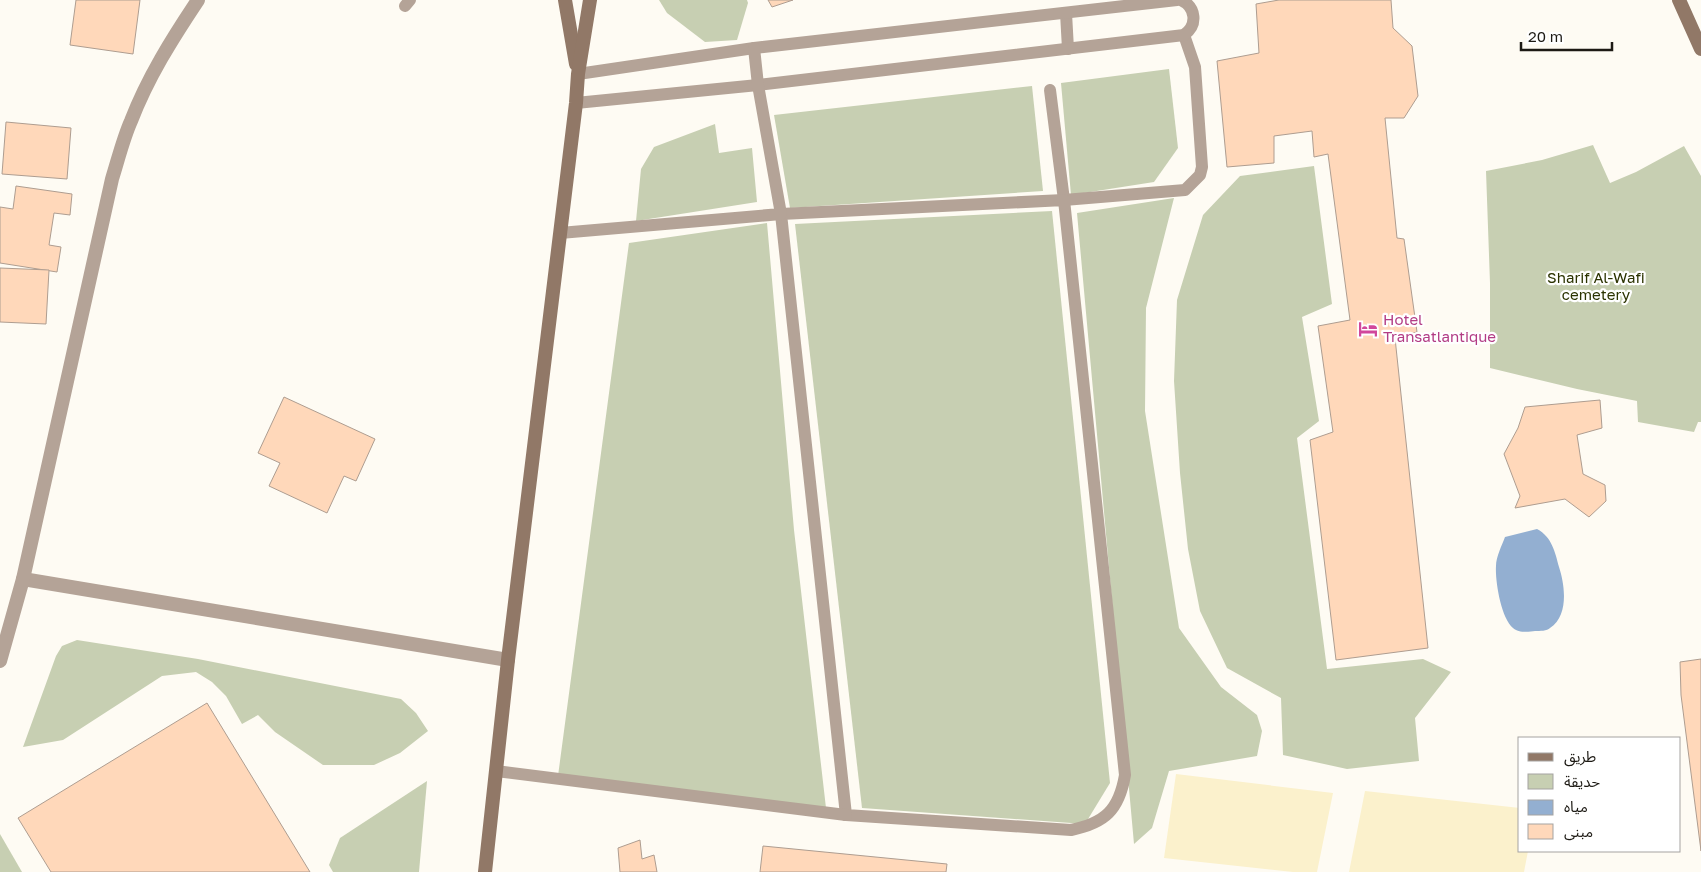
<svg xmlns="http://www.w3.org/2000/svg" width="1701" height="872" font-family="'Golos Text','Noto Sans Arabic',sans-serif">
	<style>
		.green { fill: #c7cfb2 }
		.sand { fill: #fbf1cc }
		.water { fill: #93afd1 }
		.building { fill: #ffd8ba; stroke: #ae9d90 }
		.lines { fill: none; stroke-linecap: round; stroke-linejoin: round }
		.service { stroke: #b4a397; stroke-width: 12 }
		.minor { stroke: #b4a397; stroke-width: 14 }
		.secondary { stroke: #917867; stroke-width: 14 }
		.labels { text-anchor: middle; stroke-width: 4.5; stroke-linejoin: round; paint-order: stroke }
		.park-label { font-size: 15px; fill: #2b3301; stroke: #fff }
		.hotel-label { font-size: 15px; fill: #b23c85; stroke: #fff; text-anchor: start }
	</style>
	<rect width="100%" height="100%" fill="#fefbf3"/>
	<g class="green">
		<polygon points="659,0 747,0 748,3 737,40 705,42 667,13"/>
		<polygon points="1169,69 1178,148 1154,182 1071,195 1061,83"/>
		<polygon points="1032,86 1043,191 790,208 774,115"/>
		<polygon points="715,124 719,153 752,148 757,202 636,221 641,169 654,147"/>
		<polygon points="1593,145 1610,183 1636,172 1684,146 1701,176 1701,422 1698,422 1694,432 1638,422 1637,401 1577,389 1490,368 1490,283 1486,171 1542,160"/>
		<polygon points="1314,166 1332,304 1302,317 1319,421 1297,438 1327,669 1423,659 1451,672 1415,718 1419,761 1347,769 1283,755 1281,698 1227,668 1200,611 1188,549 1180,473 1174,381 1177,300 1203,215 1240,176"/>
		<polygon points="1174,198 1146,308 1145,411 1179,628 1221,687 1257,715 1262,731 1257,756 1169,771 1152,828 1134,844 1077,213"/>
		<polygon points="1052,211 1110,783 1085,824 862,808 795,224"/>
		<polygon points="767,223 794,530 826,808 558,776 629,243"/>
		<polygon points="77,640 198,659 401,699 416,713 428,731 400,753 374,765 323,765 275,732 258,715 242,724 226,696 212,682 196,672 162,676 63,740 23,747 56,656 62,646"/>
		<polygon points="427,781 419,872 333,872 329,865 340,838"/>
		<polygon points="0,834 22,872 0,872"/>
	</g>
	<g class="sand">
		<polygon points="1176,774 1333,793 1317,872 1293,872 1164,858"/>
		<polygon points="1365,791 1520,808 1520,851 1528,851 1524,872 1349,872"/>
	</g>
	<path class="water" d="M1537,529C1552,537 1555,552 1559,567C1565,585 1569,616 1550,628C1547,631 1540,631 1535,631C1529,632 1518,633 1513,628C1501,618 1495,581 1496,566C1496,557 1502,545 1505,537Z"/>
	<g class="building">
		<polygon points="76,0 140,0 133,54 70,45"/>
		<polygon points="768,0 793,0 772,7"/>
		<polygon points="1279,0 1391,0 1393,28 1412,46 1418,96 1404,118 1385,118 1397,238 1404,239 1417,332 1395,338 1428,648 1336,660 1310,440 1333,432 1318,326 1350,320 1328,154 1314,157 1312,131 1274,136 1274,163 1227,167 1217,61 1259,53 1256,4"/>
		<polygon points="6,122 71,128 67,179 2,174"/>
		<polygon points="16,186 72,194 70,215 54,213 49,245 61,247 57,272 0,263 0,207 13,209"/>
		<polygon points="0,268 49,270 46,324 0,322"/>
		<polygon points="284,397 375,439 356,481 344,476 327,513 269,486 280,463 258,453"/>
		<polygon points="1600,400 1602,428 1577,435 1583,474 1605,485 1606,501 1589,517 1565,499 1515,508 1520,496 1504,454 1518,428 1525,407"/>
		<polygon points="1701,659 1701,851 1681,695 1680,662"/>
		<polygon points="207,703 310,872 51,872 18,818"/>
		<polygon points="640,840 642,859 654,855 657,872 620,872 618,848"/>
		<polygon points="763,846 947,864 946,872 760,872"/>
	</g>
	<g class="lines">
		<g class="service">
			<polyline points="405,6 410,0"/>
			<polyline points="1066,13 1068,49"/>
			<polyline points="578,74 754,48 1177,0"/>
			<polyline points="1050,90 1064,200 1185,190 1200,175 1202,167 1195,67 1184,35"/>
			<path d="M576,103L758,85L1184,35C1198,25 1196,7 1181,0"/>
			<path d="M1064,200L1125,775C1119,810 1105,823 1071,830L846,815L781,214Z"/>
			<polyline points="560,233 781,214 758,85 754,48"/>
			<polyline points="496,771 846,815"/>
		</g>
		<g class="minor">
			<polyline points="23,579 508,660"/>
			<path d="M0,661L23,579L112,179C118,160 123,139 131,121C148,77 172,39 198,0"/>
		</g>
		<g class="secondary">
			<polyline points="565,0 576,64"/>
			<polyline points="1679,0 1701,49"/>
			<polyline points="485,872 508,660 576,103 578,74 590,0"/>
		</g>
	</g>
	<defs>
		<g id="hotel-bare" transform="scale(1.5)"><path d="M-6-4.5h1.5V1H6V5H4.5V3h-9V5H-6ZM-4 0a1.8 1.8 0 1 1 3.6 0ZM.5 0V-2.5h3Q6-2.5 6 0Z" fill="#d1479c" stroke="#fff" stroke-width="2.5" paint-order="stroke"/></g>
	</defs>
	<g fill-rule="evenodd">
		<use href="#hotel-bare" x="1368" y="329"/>
	</g>
	<g class="labels">
		<g class="park-label">
			<text x="1596" y="283">Sharif Al-Wafi<tspan x="1596" dy="17">cemetery</tspan></text>
		</g>
		<g class="hotel-label">
			<text x="1383" y="325">Hotel<tspan x="1383" dy="17">Transatlantique</tspan></text>
		</g>
	</g>
	<rect x="1518" y="737" width="162" height="115" fill="#ffffff" stroke="#a5a3a1"/>
	<rect x="1528" y="753" width="25" height="8" fill="#917867" stroke="#a5a3a1"/>
	<text x="1564" y="762" font-size="15" fill="#1d1a14">طريق</text>
	<rect x="1528" y="774" width="25" height="15" fill="#c7cfb2" stroke="#a5a3a1"/>
	<text x="1564" y="787" font-size="15" fill="#1d1a14">حديقة</text>
	<rect x="1528" y="800" width="25" height="15" fill="#93afd1" stroke="#a5a3a1"/>
	<text x="1564" y="812" font-size="15" fill="#1d1a14">مياه</text>
	<rect x="1528" y="824" width="25" height="15" fill="#ffd8ba" stroke="#a5a3a1"/>
	<text x="1564" y="837" font-size="15" fill="#1d1a14">مبنى</text>
	<path d="M1521 42v8h91v-8" fill="none" stroke="#1d1a14" stroke-width="2.5"/>
	<text x="1528" y="42" font-size="15" fill="#1d1a14" stroke="#ffffff" stroke-width="4" paint-order="stroke">20 m</text>
</svg>
